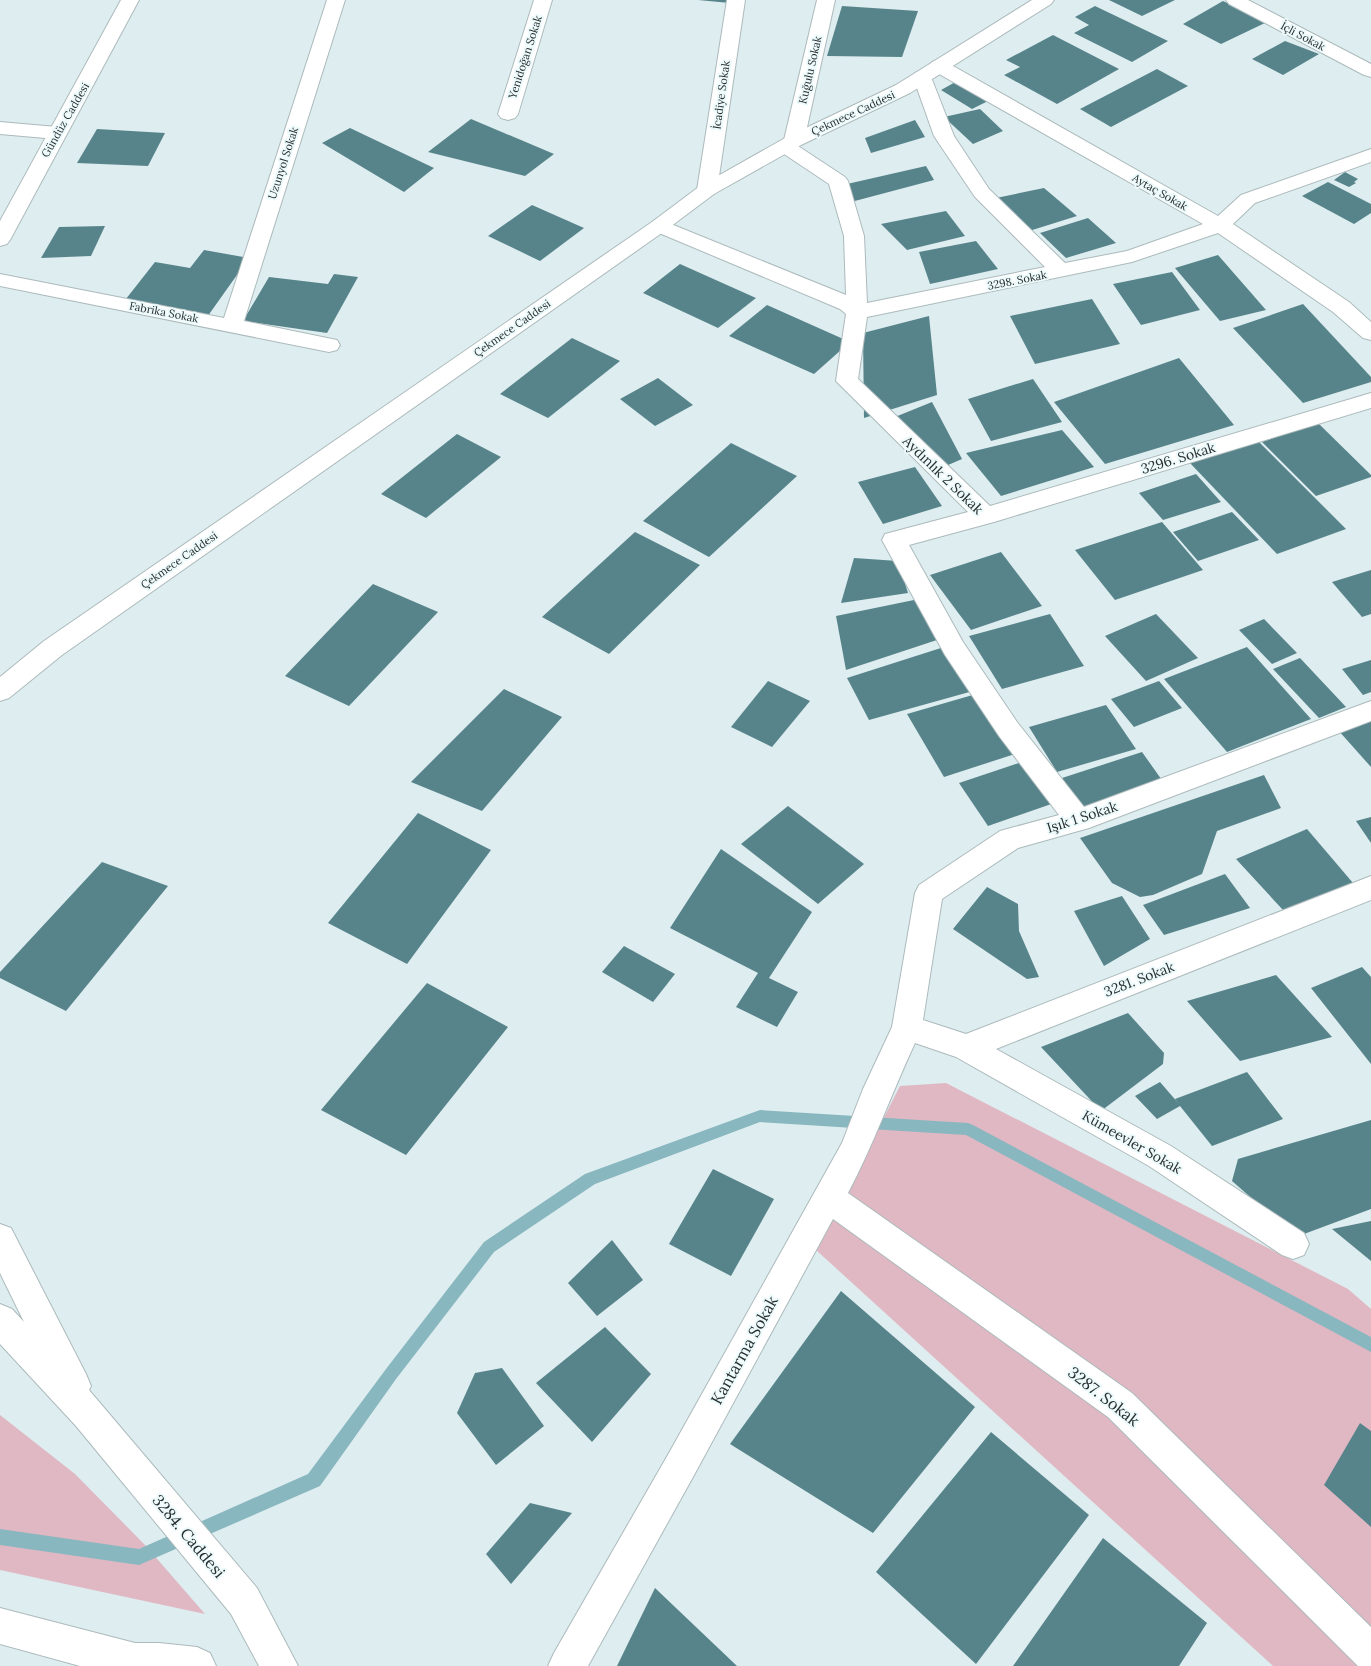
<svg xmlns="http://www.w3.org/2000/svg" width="1371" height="1666" font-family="Lora,serif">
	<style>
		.green { fill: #e0b8c3 }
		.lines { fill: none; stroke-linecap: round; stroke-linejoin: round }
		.stream { fill: #89b7bf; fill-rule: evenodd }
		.building { fill: #57848b }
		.minor-casing { stroke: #acbabc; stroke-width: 2 }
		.major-casing { stroke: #acbabc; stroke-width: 2 }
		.minor { fill: #fff; fill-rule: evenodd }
		.major { fill: #fff; fill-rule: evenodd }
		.labels { text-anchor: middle; stroke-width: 4; stroke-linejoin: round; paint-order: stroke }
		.far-street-label { font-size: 11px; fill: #292e2f; stroke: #ecfafc }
		.street-label { font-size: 14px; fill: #292e2f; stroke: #ecfafc }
		.near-street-label { font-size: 16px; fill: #292e2f; stroke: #ecfafc }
	</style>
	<rect width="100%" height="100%" fill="#deedef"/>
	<g class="green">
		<polygon points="946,1083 1348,1289 1371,1309 1371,1666 1273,1666 816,1250 900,1086"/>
		<polygon points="0,1415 75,1474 145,1545 205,1614 0,1570"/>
	</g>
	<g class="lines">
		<polygon class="stream" points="760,1110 968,1123 973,1125 1371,1337 1371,1352 966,1135 760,1122 595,1184 494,1252 396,1379 320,1486 139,1565 0,1545 0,1529 139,1549 308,1474 386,1369 484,1242 585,1174"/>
	</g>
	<g class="building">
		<polygon points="698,0 730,0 730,3"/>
		<polygon points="1109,0 1175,0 1142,16"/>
		<polygon points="1223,1 1267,22 1221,44 1183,24"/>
		<polygon points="842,6 918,11 902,57 827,56"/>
		<polygon points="1095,6 1168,41 1132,62 1074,33 1089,25 1075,17"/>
		<polygon points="1053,35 1119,69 1057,104 1004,75 1020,67 1006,60"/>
		<polygon points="1285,41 1319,54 1283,75 1252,59"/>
		<polygon points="1157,69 1188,86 1111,127 1080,109"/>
		<polygon points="959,80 992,99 972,109 941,90"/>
		<polygon points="980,109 1003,131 973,144 944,117"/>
		<polygon points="471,119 554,154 525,176 428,152"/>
		<polygon points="915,120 925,137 871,153 865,138"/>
		<polygon points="350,128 434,168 404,192 322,143"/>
		<polygon points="97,129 165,133 148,166 77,163"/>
		<polygon points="926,166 934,180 851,202 847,184"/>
		<polygon points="1345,172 1358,179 1354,182 1356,183 1349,187 1334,180"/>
		<polygon points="1328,182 1371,204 1371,213 1354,224 1302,196"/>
		<polygon points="1044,188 1077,216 1026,232 996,198"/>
		<polygon points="532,205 584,228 540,261 488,236"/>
		<polygon points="946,211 965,236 907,250 881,224"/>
		<polygon points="1088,218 1116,243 1066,258 1040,233"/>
		<polygon points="105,226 91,256 41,258 59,227"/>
		<polygon points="976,241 998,269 930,284 919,252"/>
		<polygon points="204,250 249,258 205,320 122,304 155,262 190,268"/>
		<polygon points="1218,255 1266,310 1220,321 1175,268"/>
		<polygon points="680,264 756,298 718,328 643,293"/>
		<polygon points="1172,272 1200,310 1141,325 1113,284"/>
		<polygon points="334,274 358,277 327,333 243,321 269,277 328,284"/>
		<polygon points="1092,299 1120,344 1035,364 1010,316"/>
		<polygon points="1303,304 1371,377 1371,382 1303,403 1233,328"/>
		<polygon points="767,305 850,342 814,374 729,336"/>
		<polygon points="929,316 937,395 864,418 863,333"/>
		<polygon points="572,338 620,361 548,418 500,394"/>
		<polygon points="1179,358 1234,425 1105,464 1054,402"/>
		<polygon points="658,378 693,405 655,426 620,399"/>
		<polygon points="1033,379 1062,422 991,441 968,399"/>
		<polygon points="932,402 962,459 932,472 890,419"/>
		<polygon points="1318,423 1371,475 1371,477 1316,496 1262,442"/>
		<polygon points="1062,430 1094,467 1001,496 966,453"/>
		<polygon points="457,434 501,457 426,518 381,494"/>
		<polygon points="1256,439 1346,529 1277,554 1189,462"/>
		<polygon points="731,443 797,476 709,557 643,521"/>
		<polygon points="915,467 942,506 883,524 858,482"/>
		<polygon points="1196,474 1221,502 1163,520 1139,493"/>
		<polygon points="1232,512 1259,540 1198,561 1173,532"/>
		<polygon points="1162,522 1203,570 1115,600 1075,550"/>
		<polygon points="635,532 700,565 609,654 542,617"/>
		<polygon points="1001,552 1042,606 971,630 930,575"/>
		<polygon points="854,558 898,561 908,593 841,603"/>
		<polygon points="1371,570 1371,614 1362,617 1332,582"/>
		<polygon points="373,584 438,612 349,706 285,676"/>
		<polygon points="914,600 940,639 846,670 836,616"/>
		<polygon points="1050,614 1084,666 1002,689 969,636"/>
		<polygon points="1156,614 1198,658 1146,681 1105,636"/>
		<polygon points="1264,619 1297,653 1272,664 1239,630"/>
		<polygon points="944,647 973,691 869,720 847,678"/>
		<polygon points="1247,647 1311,719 1227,752 1164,679"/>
		<polygon points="1300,658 1346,707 1319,718 1273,669"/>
		<polygon points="1371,660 1371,692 1363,695 1342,669"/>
		<polygon points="768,681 810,701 772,747 731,727"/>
		<polygon points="1159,681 1182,708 1134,727 1111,699"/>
		<polygon points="504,689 562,717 482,811 411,782"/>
		<polygon points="983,692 1021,752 944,777 907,714"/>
		<polygon points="1106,705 1136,749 1057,772 1029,727"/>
		<polygon points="1371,717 1371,767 1338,730"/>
		<polygon points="1142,752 1164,783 1084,810 1062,778"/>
		<polygon points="1031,759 1060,801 988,826 959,783"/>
		<polygon points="1264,775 1281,808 1217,831 1202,874 1153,895 1140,897 1112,883 1080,838"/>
		<polygon points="788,806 864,864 818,904 741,844"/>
		<polygon points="418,813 491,850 407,964 328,923"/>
		<polygon points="1371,817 1371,843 1356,821"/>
		<polygon points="1307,829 1353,883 1283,910 1236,859"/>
		<polygon points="721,849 812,912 769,978 798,992 777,1027 736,1007 758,973 670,928"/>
		<polygon points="102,862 168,886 66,1011 0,978 0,972"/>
		<polygon points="1225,874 1250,908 1164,935 1143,905"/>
		<polygon points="987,887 1018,904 1019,931 1039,977 1027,979 953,929"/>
		<polygon points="1122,896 1150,939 1104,966 1074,911"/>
		<polygon points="624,946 675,974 653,1002 602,972"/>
		<polygon points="1362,967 1371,977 1371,1064 1311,988"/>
		<polygon points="1276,975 1332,1037 1240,1061 1187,1001"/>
		<polygon points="427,983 508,1027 406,1155 321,1110"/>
		<polygon points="1128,1013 1164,1053 1163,1064 1101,1111 1041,1047"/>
		<polygon points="1247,1072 1283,1119 1212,1146 1180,1106 1157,1119 1135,1096 1160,1082 1179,1104 1175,1099"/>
		<polygon points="1371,1120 1371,1209 1296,1237 1232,1181 1238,1159"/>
		<polygon points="713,1169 774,1199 731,1276 669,1244"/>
		<polygon points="1371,1221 1371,1261 1332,1229"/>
		<polygon points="612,1240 643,1280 597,1316 568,1283"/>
		<polygon points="841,1291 975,1407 873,1533 730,1444"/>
		<polygon points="605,1327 651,1374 592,1442 536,1383"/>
		<polygon points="502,1368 544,1426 496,1465 457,1413 475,1373"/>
		<polygon points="1360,1423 1371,1431 1371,1527 1324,1485"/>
		<polygon points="991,1432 1089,1515 976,1664 876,1572"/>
		<polygon points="530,1503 572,1513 511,1584 486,1554"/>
		<polygon points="1103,1538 1207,1623 1179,1666 1013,1666"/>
		<polygon points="655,1588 737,1666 617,1666"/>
	</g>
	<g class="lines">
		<g class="minor-casing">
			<g id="minor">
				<polygon points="327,0 345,0 244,321 337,340 340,345 337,350 329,352 0,286 0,274 224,318"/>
				<polygon points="534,0 552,0 518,114 515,118 508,120 501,118 498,114"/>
				<polygon points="727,0 745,0 717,190 714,194 707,196 700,194 697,190"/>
				<path d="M817,0H835L804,141L798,146L845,177L848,181L864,236L867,303L1045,267L975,197L934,136L913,77L915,73L922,71L929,73L931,77L954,136L989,189L1065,263L1127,251L1203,224L932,70L930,66L932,62L939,60L946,62L1218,216L1241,195L1371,149V162L1255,203L1233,224L1349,302L1371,322V340L1363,338L1333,312L1218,233L1132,262L867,317L858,379L990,506L1371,393V408L994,522L909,545L963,642L1017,722L1084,807L1371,701V721L1089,828L1018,848L942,899L923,1020L966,1034L1371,876V900L996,1049L1171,1146L1304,1233L1309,1244L1304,1255L1293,1259L1282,1255L1149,1166L956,1057L915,1043C892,1092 874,1144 848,1193L1132,1393L1371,1627V1666H1358L1108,1417L833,1219L693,1477L588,1666H548L554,1653L669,1453L842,1143L863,1089L892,1027L915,893L919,885L1000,831L1059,815L999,736L945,655L882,540L885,534L968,512L836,381L846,314L840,309L652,230L649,226L652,222L659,220L666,222L846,295L844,236L829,184L778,150L775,146L778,142L784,140Z"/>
				<polygon points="1226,0 1248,0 1371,64 1371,77 1364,75 1229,4"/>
				<polygon points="0,122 57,127 64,129 67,133 64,137 57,139 0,134"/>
				<polygon points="0,1608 135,1643 159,1643 197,1647 210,1653 216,1666 80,1666 0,1644"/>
			</g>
		</g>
		<g class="major-casing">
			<g id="major">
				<polygon points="121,0 139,0 10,240 7,244 0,246 0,221"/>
				<polygon points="1032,0 1054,0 1051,4 910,93 801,145 714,194 666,230 62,655 9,698 0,701 0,677 44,641 652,222 700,186 787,137 896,85"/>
				<polygon points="0,1224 11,1228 86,1374 91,1386 89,1390 257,1588 298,1666 259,1666 231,1614 76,1426 0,1344 0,1304 12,1309 24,1322 0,1273"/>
			</g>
		</g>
		<use href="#minor" class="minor"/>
		<use href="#major" class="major"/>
	</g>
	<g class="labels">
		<g class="far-street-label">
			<text transform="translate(1303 36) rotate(28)" y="4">İçli Sokak</text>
			<text transform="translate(525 57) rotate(-72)" y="4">Yenidoğan Sokak</text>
			<text transform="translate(810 70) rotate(-77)" y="4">Kuğulu Sokak</text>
			<text transform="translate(721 95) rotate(-82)" y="4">İcadiye Sokak</text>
			<text transform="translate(853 113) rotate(-25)" y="4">Çekmece Caddesi</text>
			<text transform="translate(65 120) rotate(-60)" y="4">Gündüz Caddesi</text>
			<text transform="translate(283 163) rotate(-72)" y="4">Uzunyol Sokak</text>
			<text transform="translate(1160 192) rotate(30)" y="4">Aytaç Sokak</text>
			<text transform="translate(1017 280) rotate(-11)" y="4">3298. Sokak</text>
			<text transform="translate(164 312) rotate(11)" y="4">Fabrika Sokak</text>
			<text transform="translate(512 328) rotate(-35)" y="4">Çekmece Caddesi</text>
			<text transform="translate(179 560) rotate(-35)" y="4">Çekmece Caddesi</text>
		</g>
		<g class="street-label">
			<text transform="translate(1178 458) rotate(-17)" y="5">3296. Sokak</text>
			<text transform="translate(943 475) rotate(44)" y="5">Aydınlık 2 Sokak</text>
			<text transform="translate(1082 817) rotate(-18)" y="5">Işık 1 Sokak</text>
			<text transform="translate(1139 979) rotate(-21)" y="5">3281. Sokak</text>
			<text transform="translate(1132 1142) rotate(30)" y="5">Kümeevler Sokak</text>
		</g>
		<g class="near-street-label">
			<text transform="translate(744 1350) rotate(-61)" y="6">Kantarma Sokak</text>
			<text transform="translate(1104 1396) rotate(38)" y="6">3287. Sokak</text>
			<text transform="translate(189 1536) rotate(50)" y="6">3284. Caddesi</text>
		</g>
	</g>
</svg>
